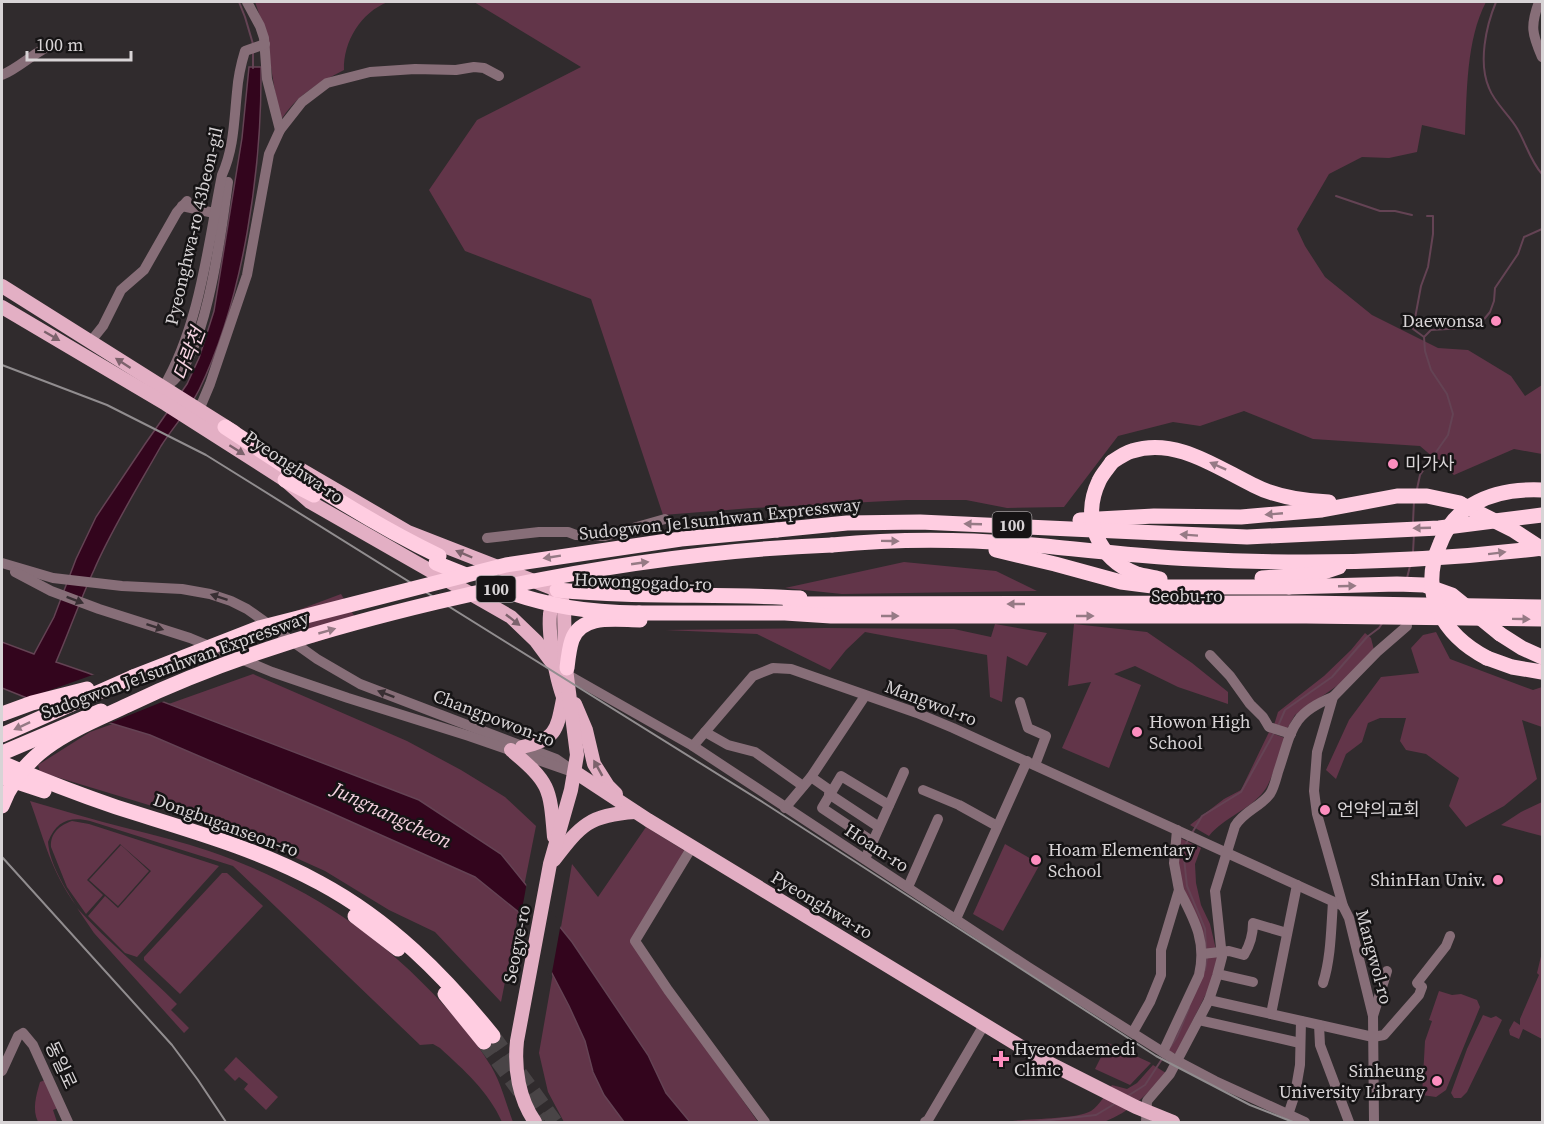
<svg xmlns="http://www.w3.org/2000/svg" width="1544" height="1124" font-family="'Source Serif 4','Noto Sans KR',serif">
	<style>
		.green { fill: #623549 }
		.water { fill: #33051d; stroke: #644354; stroke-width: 1.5 }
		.pier { fill: #302b2d }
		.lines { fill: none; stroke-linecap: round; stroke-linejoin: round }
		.stream { stroke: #644354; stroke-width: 2 }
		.highway-tunnel { stroke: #494446; stroke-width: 15; stroke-dasharray: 15 8; stroke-linecap: butt }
		.minor { stroke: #876e78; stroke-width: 10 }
		.major { stroke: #e3afc4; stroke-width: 14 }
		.highway { stroke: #ffcde1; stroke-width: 15 }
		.rail { stroke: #918d8f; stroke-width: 2 }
		.highway-bridge { stroke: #ffcde1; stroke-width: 15 }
		.oneway { fill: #7c626c }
		.oneway2 { fill: #967a85 }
		.oneway3 { fill: #382f33 }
		.poi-dot { fill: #fd8ebf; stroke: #161415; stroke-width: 2 }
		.labels { text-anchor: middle; stroke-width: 5; stroke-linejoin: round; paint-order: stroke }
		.shield { fill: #161415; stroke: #9e9a9c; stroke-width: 1.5 }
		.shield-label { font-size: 16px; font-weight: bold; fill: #d8d4d6 }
		.street-label { font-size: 18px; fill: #d8d4d6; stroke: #161415 }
		.poi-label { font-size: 18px; fill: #d8d4d6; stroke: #161415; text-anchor: start }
		.water-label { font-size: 20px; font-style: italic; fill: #f7d4e2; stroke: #161415 }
	</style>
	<rect width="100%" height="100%" fill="#302b2d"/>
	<g class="green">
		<path d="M255,2H388C361,12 343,42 344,70C318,83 295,96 280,122L265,31Z"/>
		<path d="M474,2H1486C1466,40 1467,93 1465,135L1422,125L1417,152L1389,158L1362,157L1329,174L1297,229L1305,246L1325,277L1372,315L1438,348L1468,350L1511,376L1525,396L1542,385V454L1514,449L1454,475L1420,446L1313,439L1244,411L1200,426L1173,422L1118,436L1064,507L1007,508L966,500H907L752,508L663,515L591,299L465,251L429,190L477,120L581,67Z"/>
		<polygon points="904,562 996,571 1037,591 842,594 785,588"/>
		<polygon points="341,594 361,627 313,643 285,615"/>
		<polygon points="995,624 1047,633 1027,666 1007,656 1002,702 990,697 987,655 865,632 846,650 830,670 757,634 665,630 826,628 954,629 991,637"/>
		<polygon points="1074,624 1147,632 1192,663 1228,692 1228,704 1178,687 1135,666 1114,674 1141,685 1109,768 1062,748 1091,682 1068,686"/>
		<polygon points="1436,632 1450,659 1533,690 1542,687 1542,727 1522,720 1537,779 1504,806 1466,827 1449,806 1459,778 1426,754 1406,750 1400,741 1406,718 1380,718 1368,723 1362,742 1346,754 1336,779 1326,770 1349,720 1381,677 1419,673 1411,648 1423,635"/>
		<polygon points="1365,633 1371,638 1374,650 1344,681 1295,715 1287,729 1274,725 1278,712 1324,676 1351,650"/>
		<polygon points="253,674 407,741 461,770 505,797 536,826 501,1002 435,932 389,910 325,871 241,833 40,772 38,765 90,732"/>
		<path d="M1269,732L1285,738C1280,751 1272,781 1264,791C1250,810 1224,817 1209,836L1190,825L1224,799L1241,790Z"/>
		<path d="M30,801C62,810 94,820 126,828C154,835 182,842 209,851C302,883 376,931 442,1003C458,1021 475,1040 487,1060C500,1078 505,1101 513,1122H502C489,1092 464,1070 440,1048L433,1044L420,1045L233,866L90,821C70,816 56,821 48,842C50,865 65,888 77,907C51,871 45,842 30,801Z"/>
		<polygon points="1542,802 1542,836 1501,825 1521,812"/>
		<path d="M72,821L89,824L219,866L137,957L125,953L88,916L105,896L118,908L151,871L120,844L87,880L103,895L86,914L67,887L51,847C50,833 60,825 72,821Z"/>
		<polygon points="646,827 685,851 631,941 758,1122 564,1122 548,1092 539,1053 572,864 598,897"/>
		<polygon points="1180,838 1201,848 1195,864 1196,883 1201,905 1210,924 1218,958 1209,988 1176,1054 1166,1050 1203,969 1177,863"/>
		<polygon points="1005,844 1040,864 1003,931 973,914"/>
		<polygon points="121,845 149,871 118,906 89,880"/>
		<polygon points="222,873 227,873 263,906 180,994 144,960 144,957"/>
		<path d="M77,908C109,943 144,971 177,1004L171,1010L189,1028L184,1033L94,933Z"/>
		<polygon points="1542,952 1542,1039 1523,1029 1519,1039 1510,1035 1509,1030 1514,1021 1520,1025 1520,1019 1539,975 1537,973"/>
		<polygon points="1439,991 1452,995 1461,994 1477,1000 1480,1007 1446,1090 1436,1097 1422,1095 1425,1041 1432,1021 1429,1020"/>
		<polygon points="1483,1015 1491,1018 1496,1016 1502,1020 1467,1092 1461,1098 1454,1098 1451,1093 1467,1049"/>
		<polygon points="1108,1043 1151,1063 1130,1085 1095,1069"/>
		<polygon points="236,1057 278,1097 266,1110 244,1089 248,1084 239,1077 235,1081 224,1070"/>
		<path d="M1153,1065L1166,1073C1149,1093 1130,1112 1104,1122H1005C1026,1118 1075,1120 1091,1111C1100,1105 1106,1093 1112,1085L1127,1089L1137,1083Z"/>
		<path d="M45,1080L58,1108L53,1110L57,1122H38C32,1109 36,1096 40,1082Z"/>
	</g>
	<path class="water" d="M249,67H261C262,168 244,298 199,390C189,410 173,427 161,446C139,485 111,530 94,570C80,600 69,632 56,662L88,673L419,800L501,854L572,942L648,1055L666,1093L690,1122H624L604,1095L593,1072L585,1041L569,1006L521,914L475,877L327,811L150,735L27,698L2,688V642L34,654L54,617L76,559L96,517L145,444L187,384L199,358L214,311L242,138Z"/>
	<g class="pier">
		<polygon points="98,673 167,700 105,725 32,703 31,697"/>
		<polygon points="527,882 561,923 551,978 520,920"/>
	</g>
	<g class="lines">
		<g class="stream">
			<polyline points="239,2 245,17 253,44"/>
			<path d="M1496,2C1486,26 1478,63 1489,88C1495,104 1510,115 1518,130C1526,144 1531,162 1542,174"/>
			<polyline points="253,68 253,53"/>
			<polyline points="1336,196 1380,211 1395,211 1412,215"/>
			<polyline points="1424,337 1413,329 1421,286 1428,267 1433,234 1433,216 1427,216"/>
			<polyline points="1417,489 1420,475 1448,435 1453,414 1447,394 1431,370 1425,351 1424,337 1431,330 1464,328 1481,323 1490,312 1494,301 1495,288 1518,254 1524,237 1542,229"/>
			<polyline points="1413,522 1414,501"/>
			<polyline points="1413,552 1414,534"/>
			<polyline points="1407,578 1410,566"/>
			<polyline points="1278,726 1285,710 1332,677 1367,637 1379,628 1383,622"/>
			<polyline points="1192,833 1202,816 1241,792 1275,731"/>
			<polyline points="1188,840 1183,849 1187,886 1205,929 1206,949"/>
			<polyline points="1205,970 1207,958"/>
			<polyline points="1171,1046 1177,1037 1189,1008"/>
			<polyline points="1126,1097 1145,1085 1164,1056"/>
			<polyline points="1033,1122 1096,1115 1116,1103"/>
		</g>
		<g class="highway-tunnel">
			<polyline points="493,1036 555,1122"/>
			<polyline points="484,1042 542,1122"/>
		</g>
		<g class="minor">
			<polyline points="247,2 260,26 264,38 267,79 280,130"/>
			<path d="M1539,2C1530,26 1532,34 1542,57"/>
			<path d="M2,75C21,67 35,51 54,44"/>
			<polyline points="182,206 214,213"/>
			<polyline points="95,336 103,326 121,290 144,270 177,212 187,201"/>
			<path d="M168,385C206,362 222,226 228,182"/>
			<path d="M163,388C200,325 208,245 222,175C234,148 234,121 237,92C238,78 241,64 245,51L265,44"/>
			<polyline points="195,408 202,403 210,384 247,275 269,154 280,130 302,102 327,83 370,72 415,69 456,70 474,67 484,68 499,76"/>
			<polyline points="487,538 539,532 568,532 576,535 605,536 665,519"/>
			<polyline points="2,563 53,578 122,586 182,589 210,594 231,601 247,609 317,659 360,684 556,759 575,772"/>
			<polyline points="15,572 51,591 99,609 190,638 272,672 348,698 469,736 567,770"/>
			<polyline points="1210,655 1230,676 1250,704 1263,717 1269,727 1291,734"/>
			<polyline points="568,675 693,746 1028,967 1177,1061 1215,1081 1305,1122"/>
			<polyline points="1020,702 1028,728 1046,736 1035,765"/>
			<polyline points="705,732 728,745 755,752 803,786"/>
			<polyline points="693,746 753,676 773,668 791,669 917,713 953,728 1343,906"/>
			<polyline points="811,777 831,791"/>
			<polyline points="923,790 959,805 997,826"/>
			<polyline points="829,794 879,827"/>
			<polyline points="785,808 811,777 865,696"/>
			<polyline points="873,842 822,808 841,776 889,805"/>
			<polyline points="692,847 635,941 668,990 765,1122"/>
			<polyline points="865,859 904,772"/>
			<polyline points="908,887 938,819"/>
			<polyline points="956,919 1027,761"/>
			<path d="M1202,954L1229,951L1244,955C1250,945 1253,935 1253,923L1287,933"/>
			<polyline points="1218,974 1253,982"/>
			<path d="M1323,983C1331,958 1331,929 1333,902"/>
			<polyline points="1209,1000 1373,1037 1384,1035 1419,995 1422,987 1417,983 1446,946 1450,936"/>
			<polyline points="1271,1014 1297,885"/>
			<polyline points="1373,1016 1387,971"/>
			<polyline points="1199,1020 1300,1043"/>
			<polyline points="1319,1025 1320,1045 1349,1122"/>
			<polyline points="1133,1032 1150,1002 1161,975 1161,950 1179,890 1174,863 1177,830"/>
			<path d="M1163,1052L1199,975C1207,941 1194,919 1179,890"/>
			<polyline points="2,1071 18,1036 23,1033 33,1045 68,1122"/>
			<polyline points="1288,1115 1295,1094 1300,1065 1301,1021"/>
			<polyline points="925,1122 928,1120 984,1025"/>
			<path d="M1146,1122L1147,1101L1170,1074L1209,1000L1217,976L1222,957L1215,891L1235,826C1243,812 1260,807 1270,794C1274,788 1276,779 1278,772C1292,731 1290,714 1333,697"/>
			<polyline points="1374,1122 1373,1016 1349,918 1343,906 1317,814 1314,791 1317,752 1333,697 1377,652 1407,626"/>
		</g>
		<g class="major">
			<polyline points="2,286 234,432"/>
			<polyline points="2,307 166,404 285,480 310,502 511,617 536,641 556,668"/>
			<polyline points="300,469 408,532 557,590"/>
			<path d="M556,595C554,601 551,607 550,614C548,637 557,688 568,708"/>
			<polyline points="575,704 586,730 594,764 608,786 616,794"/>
			<path d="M522,747C556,740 557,730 563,699"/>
			<path d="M511,750C550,783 550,787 554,837"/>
			<polyline points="575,772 648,820 1041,1059 1136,1107 1173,1122"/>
			<path d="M554,860C581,825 589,815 635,812"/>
			<path d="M535,1122C519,1099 514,1069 517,1041L550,864L571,790L577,755L565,661L564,605L561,598"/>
		</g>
		<g class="highway">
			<path d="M225,427C294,472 364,520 439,556"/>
			<path d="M1112,462C1118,458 1125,453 1132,451C1175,437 1216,467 1253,485C1276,497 1304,501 1329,502"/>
			<polyline points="285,480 314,495"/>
			<polyline points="1080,520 1154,516 1241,517 1322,510 1397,496 1427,496 1460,503"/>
			<polyline points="777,530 847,523 920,522 1247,537 1439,528 1542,515"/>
			<path d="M832,545C901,538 975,539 1045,546C1094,551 1144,557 1194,559C1310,565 1427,562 1542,548"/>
			<polyline points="996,550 1055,564 1121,582 1160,587 1289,587"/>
			<polyline points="1262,578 1318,574 1339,567"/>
			<path d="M557,590C638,598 719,593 800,598"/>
			<polyline points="790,604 1306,603 1542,607"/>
			<polyline points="639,613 785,613 831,616 1306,616 1542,619"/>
			<polyline points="1500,634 1522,648 1542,657"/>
			<polyline points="1487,658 1512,667 1542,672"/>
			<path d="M567,668C568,659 569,649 572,640C581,613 618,620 640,620"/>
			<polyline points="2,714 32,703 87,689"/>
			<polyline points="2,735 133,677"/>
			<polyline points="2,753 101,711"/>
			<path d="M2,763C39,779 78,794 116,807C185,829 256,848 320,883C389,920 444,975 493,1036"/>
			<polyline points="2,777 44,791"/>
			<polyline points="355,916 398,949"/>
			<polyline points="445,994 484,1042"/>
		</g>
		<g class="rail">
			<polyline points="2,365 107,405 206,455 764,803 1156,1056 1250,1105 1293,1122"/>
			<polyline points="2,857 172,1045 198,1080 226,1122"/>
		</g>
		<g class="highway-bridge">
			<path d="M1112,462C1108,468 1102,474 1099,481C1081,519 1098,559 1137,574C1144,576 1152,577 1160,579"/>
			<polyline points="1461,504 1513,530 1542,549"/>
			<polyline points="436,563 466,575"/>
			<polyline points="1289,587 1397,584 1424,585 1452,595 1500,634"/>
			<path d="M500,589C550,607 586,612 639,613"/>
			<path d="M1487,658C1443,635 1418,593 1440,544C1446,528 1457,514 1472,505C1493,492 1518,489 1542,490"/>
			<polyline points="133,677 259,628 506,565 681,539 777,530"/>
			<path d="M2,806C24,747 75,730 128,705C226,658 332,627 437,602C567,571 698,550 832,545"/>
		</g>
	</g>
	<defs><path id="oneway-solid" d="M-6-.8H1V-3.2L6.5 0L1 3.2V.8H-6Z" transform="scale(1.5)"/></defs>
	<g class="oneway">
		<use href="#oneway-solid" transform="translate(52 336) rotate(30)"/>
		<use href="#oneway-solid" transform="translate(123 363) rotate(-147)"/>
		<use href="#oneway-solid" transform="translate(237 450) rotate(32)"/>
		<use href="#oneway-solid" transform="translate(464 554) rotate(-157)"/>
		<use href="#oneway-solid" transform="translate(513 620) rotate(38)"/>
		<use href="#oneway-solid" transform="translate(598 768) rotate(-119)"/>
	</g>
	<g class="oneway2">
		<use href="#oneway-solid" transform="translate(1218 466) rotate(-156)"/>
		<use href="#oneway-solid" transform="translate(1274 514) rotate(175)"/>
		<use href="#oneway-solid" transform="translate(973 524) rotate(-178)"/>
		<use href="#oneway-solid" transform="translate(1422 528) rotate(178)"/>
		<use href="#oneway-solid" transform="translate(1189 535) rotate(-176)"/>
		<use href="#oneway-solid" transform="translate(890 541) rotate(1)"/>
		<use href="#oneway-solid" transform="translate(1497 553) rotate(-7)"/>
		<use href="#oneway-solid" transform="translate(552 557) rotate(171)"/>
		<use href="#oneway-solid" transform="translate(640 563) rotate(-8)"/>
		<use href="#oneway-solid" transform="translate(1347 586) rotate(-2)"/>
		<use href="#oneway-solid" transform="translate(1016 604) rotate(-180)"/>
		<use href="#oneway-solid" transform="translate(890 616)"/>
		<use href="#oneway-solid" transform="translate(1085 616)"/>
		<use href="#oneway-solid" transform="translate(1521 619) rotate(1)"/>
		<use href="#oneway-solid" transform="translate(327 631) rotate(-16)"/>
		<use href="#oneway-solid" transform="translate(22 726) rotate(155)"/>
	</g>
	<g class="oneway3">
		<use href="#oneway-solid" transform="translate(219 597) rotate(-162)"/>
		<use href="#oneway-solid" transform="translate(75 600) rotate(21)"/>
		<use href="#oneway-solid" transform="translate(155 627) rotate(18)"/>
		<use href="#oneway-solid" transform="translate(386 694) rotate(-159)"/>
	</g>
	<g class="poi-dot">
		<circle cx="1496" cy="321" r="6"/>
		<circle cx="1393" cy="464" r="6"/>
		<circle cx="1137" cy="732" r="6"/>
		<circle cx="1325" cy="810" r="6"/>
		<circle cx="1036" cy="860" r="6"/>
		<circle cx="1498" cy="880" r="6"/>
		<path d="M998 1050h6v6h6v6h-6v6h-6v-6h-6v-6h6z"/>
		<circle cx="1437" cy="1081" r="6"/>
	</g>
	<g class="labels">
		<g class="shield">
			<rect x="992.5" y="512" width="39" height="26" rx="4.5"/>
			<rect x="476.5" y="576" width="39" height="26" rx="4.5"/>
		</g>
		<g class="shield-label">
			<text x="1012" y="531">100</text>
			<text x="496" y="595">100</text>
		</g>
		<g class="street-label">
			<text transform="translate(194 226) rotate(-77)" y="6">Pyeonghwa-ro 43beon-gil</text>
			<text transform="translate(294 467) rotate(34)" y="6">Pyeonghwa-ro</text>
			<text transform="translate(720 519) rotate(-6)" y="6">Sudogwon Je1sunhwan Expressway</text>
			<text transform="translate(643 582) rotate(2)" y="6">Howongogado-ro</text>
			<text x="1187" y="602">Seobu-ro</text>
			<text transform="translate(175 665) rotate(-20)" y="6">Sudogwon Je1sunhwan Expressway</text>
			<text transform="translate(931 703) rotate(21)" y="6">Mangwol-ro</text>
			<text transform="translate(494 718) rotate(21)" y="6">Changpowon-ro</text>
			<text transform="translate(226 825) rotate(20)" y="6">Dongbuganseon-ro</text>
			<text transform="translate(877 848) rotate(33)" y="6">Hoam-ro</text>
			<text transform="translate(822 905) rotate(31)" y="6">Pyeonghwa-ro</text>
			<text transform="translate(517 944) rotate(-79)" y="6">Seogye-ro</text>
			<text transform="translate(1374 957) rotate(75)" y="6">Mangwol-ro</text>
			<text transform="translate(61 1065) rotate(65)" y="6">동일로</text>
		</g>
		<g class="poi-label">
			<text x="1484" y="327" text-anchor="end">Daewonsa</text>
			<text x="1405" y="470">미가사</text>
			<text x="1149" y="728">Howon High<tspan x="1149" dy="21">School</tspan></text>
			<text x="1337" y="816">언약의교회</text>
			<text x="1048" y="856">Hoam Elementary<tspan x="1048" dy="21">School</tspan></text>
			<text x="1486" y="886" text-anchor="end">ShinHan Univ.</text>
			<text x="1014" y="1055">Hyeondaemedi<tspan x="1014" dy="21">Clinic</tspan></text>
			<text x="1425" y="1077" text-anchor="end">Sinheung<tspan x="1425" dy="21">University Library</tspan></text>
		</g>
		<g class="water-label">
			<text transform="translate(189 354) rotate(-69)" y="7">다락천</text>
			<text transform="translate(392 815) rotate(25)" y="7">Jungnangcheon</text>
		</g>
	</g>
	<rect width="1544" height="1124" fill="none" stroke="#d8d4d6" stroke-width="6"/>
	<path d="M27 51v9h104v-9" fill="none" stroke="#d8d4d6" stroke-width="3"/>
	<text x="36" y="51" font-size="18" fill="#d8d4d6" stroke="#161415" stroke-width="4.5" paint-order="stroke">100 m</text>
</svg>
